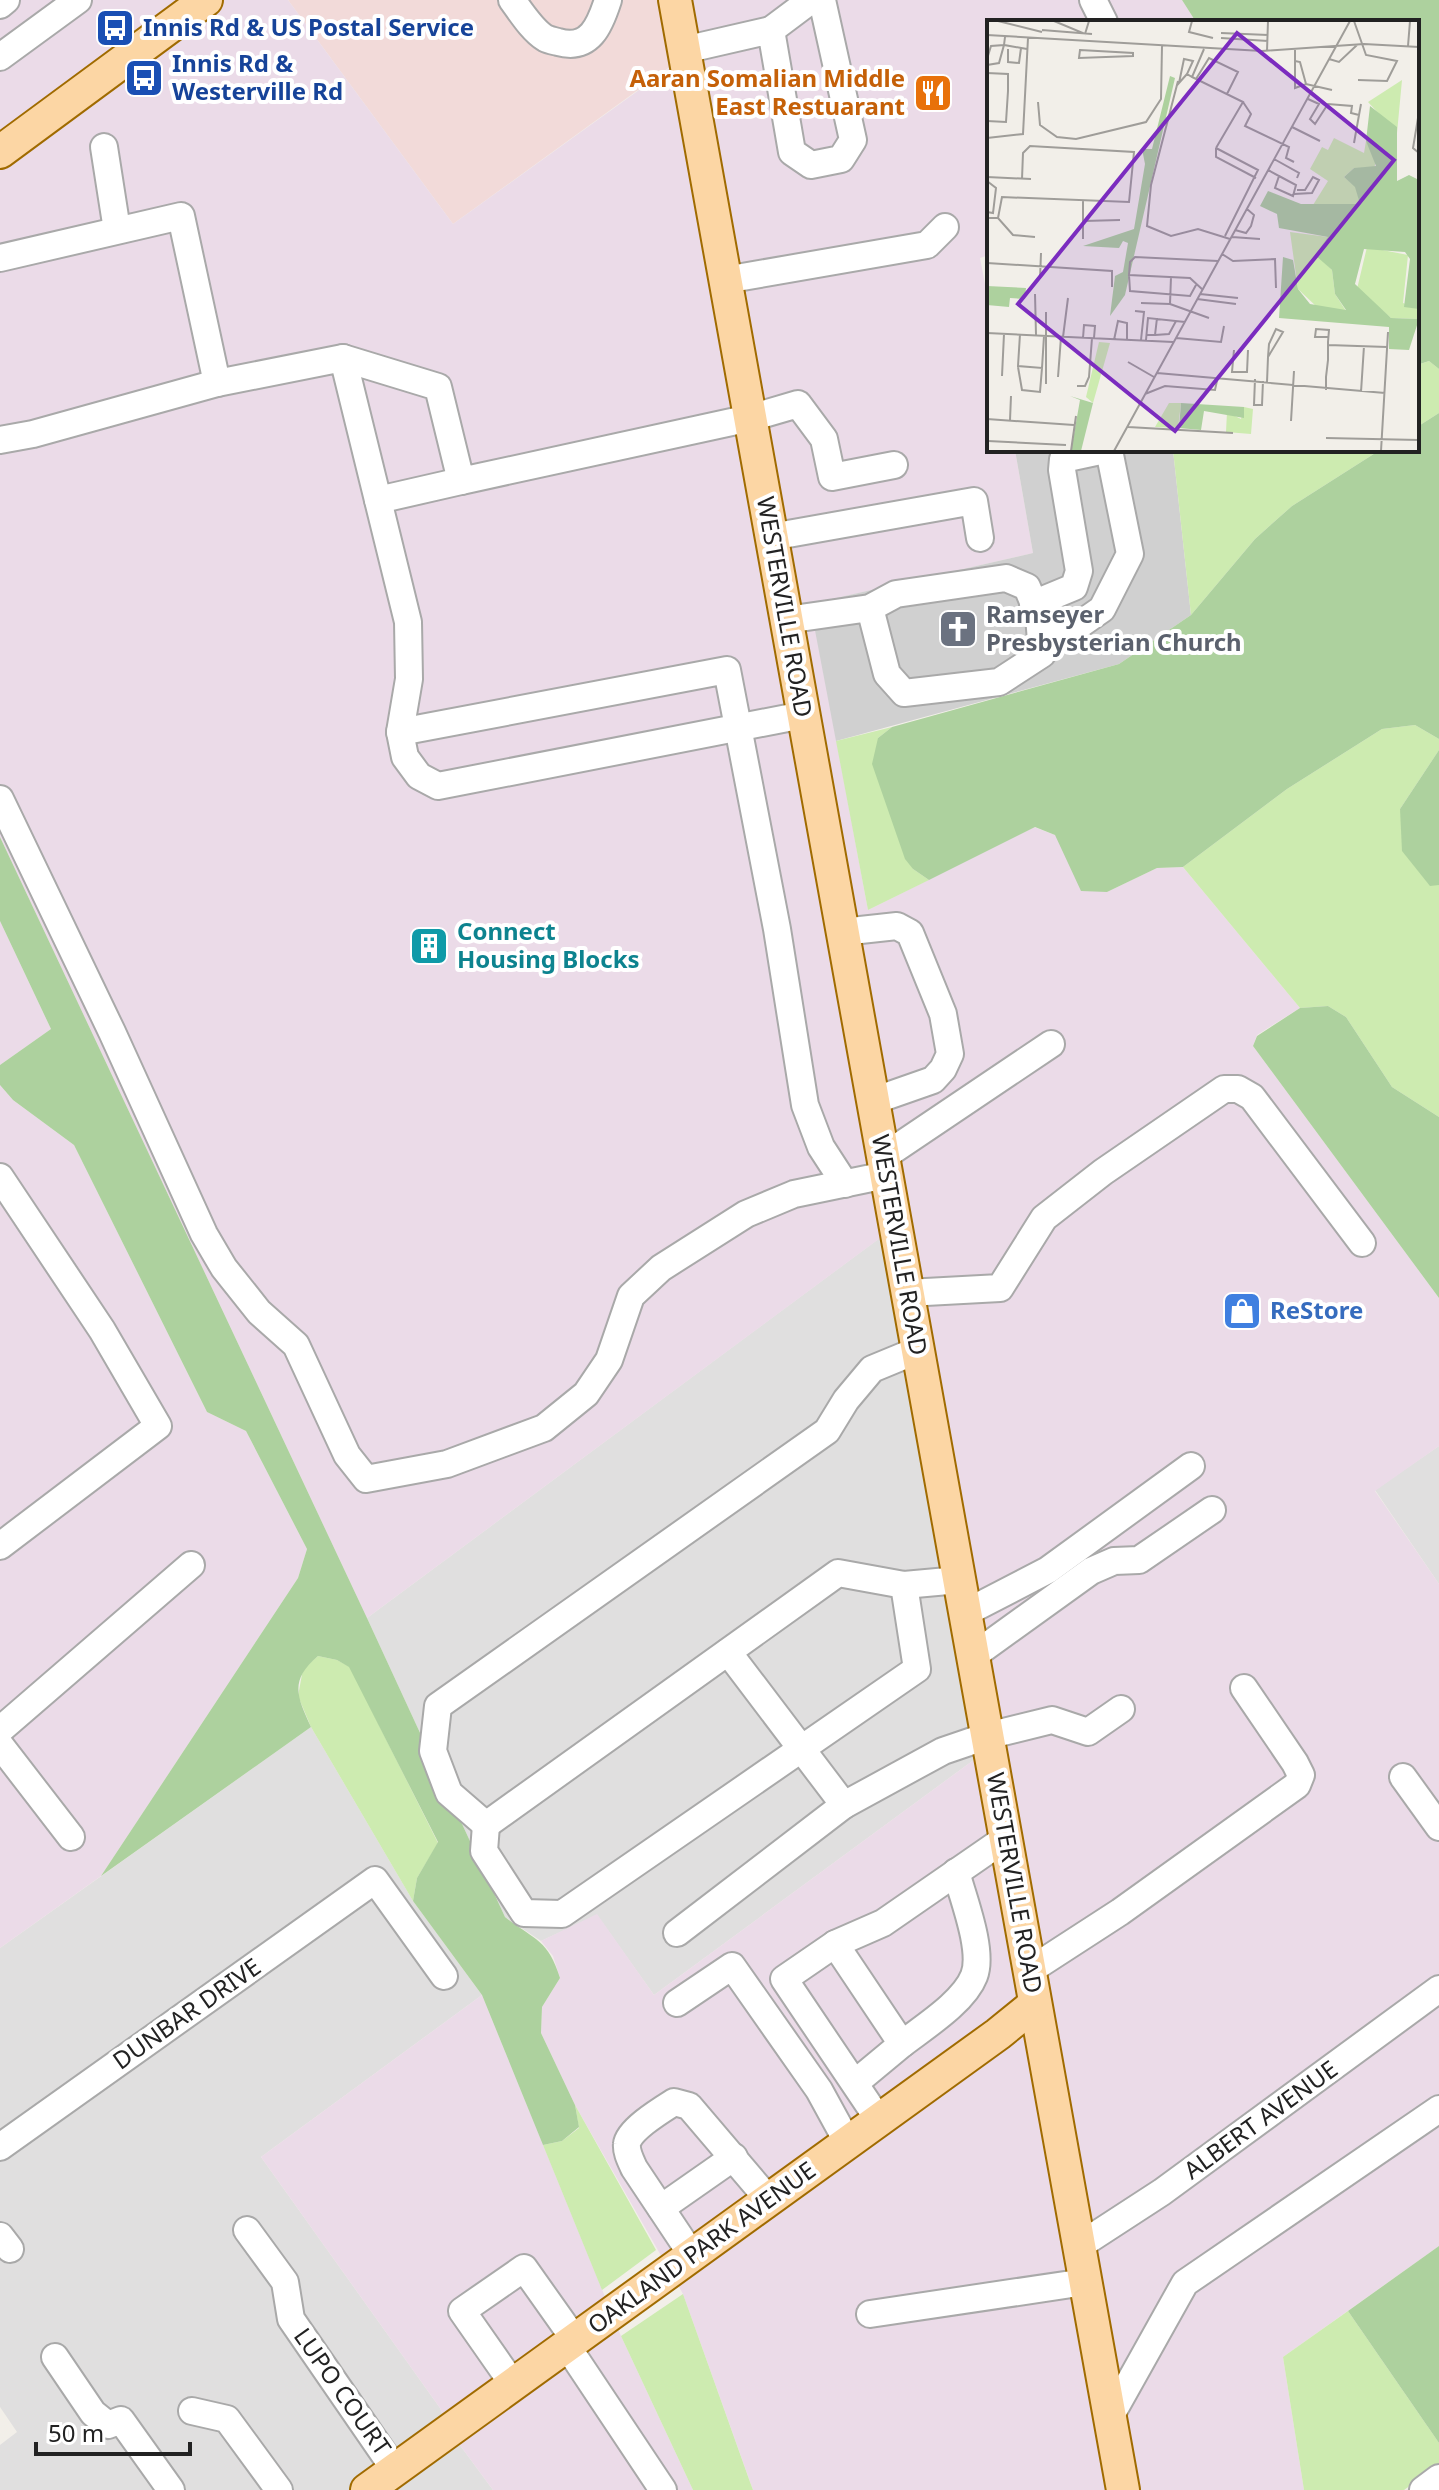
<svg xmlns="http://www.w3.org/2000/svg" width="1439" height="2490" font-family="'Noto Sans',sans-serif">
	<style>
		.residential { fill: #e0dfdf }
		.commercial { fill: #f2dad9 }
		.industrial { fill: #ebdbe8 }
		.religious { fill: #d0d0d0 }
		.grass { fill: #cdebb0 }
		.forest { fill: #add19e }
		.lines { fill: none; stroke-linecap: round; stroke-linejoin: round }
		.minor-casing { stroke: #a9a9a9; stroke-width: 30 }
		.major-casing { stroke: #a06b00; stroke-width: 36 }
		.minor { stroke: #fff; stroke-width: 26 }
		.major { stroke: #fcd6a4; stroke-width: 32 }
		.labels { text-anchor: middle; stroke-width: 8; stroke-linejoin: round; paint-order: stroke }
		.transit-label { font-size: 24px; font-weight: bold; fill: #164399; stroke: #fff; text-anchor: start }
		.food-label { font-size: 24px; font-weight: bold; fill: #c56008; stroke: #fff; text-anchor: end }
		.street-label { font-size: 24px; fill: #222; stroke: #fff }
		.worship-label { font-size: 24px; font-weight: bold; fill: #5b616d; stroke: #fff; text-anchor: start }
		.culture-label { font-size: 24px; font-weight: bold; fill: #0d838f; stroke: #fff; text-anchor: start }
		.shop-label { font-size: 24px; font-weight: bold; fill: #366cbe; stroke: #fff; text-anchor: start }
		.inset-road { fill: none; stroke: #9f9d99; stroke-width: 2 }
		.view { fill: #7b2cbf; fill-opacity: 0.15; stroke: #7b2cbf; stroke-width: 4 }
		.inset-edge { fill: none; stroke: #222; stroke-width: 4 }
	</style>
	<rect width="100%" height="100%" fill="#f2efe9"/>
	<g class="residential">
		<polygon points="896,1226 990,1748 654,1995 597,1915 541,1941 505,1917 367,1618"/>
		<polygon points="1439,1446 1439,1584 1375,1490"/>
		<polygon points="311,1727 413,1901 482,1995 261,2157 440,2408 448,2429 493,2490 0,2490 0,2445 17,2432 0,2407 0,1948"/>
	</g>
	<polygon class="commercial" points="288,0 678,0 689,53 453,224"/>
	<g class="industrial">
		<polygon points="0,0 288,0 453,224 689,54 678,0 1182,0 1196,22 989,22 989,255 980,258 989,305 989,450 1015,450 1033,553 811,604 868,910 1034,827 1055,835 1107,892 1157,868 1183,867 1300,1008 1257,1035 1253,1046 1439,1298 1439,1446 1375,1491 1439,1584 1439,2246 1283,2357 1304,2490 753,2490 683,2294 575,2105 541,2033 542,2007 560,1978 553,1956 541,1941 597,1914 654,1995 990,1748 895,1227 367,1618 0,837"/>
		<polygon points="0,921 51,1029 0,1065"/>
		<polygon points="0,1085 13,1100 74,1145 207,1412 246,1431 307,1549 298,1578 101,1876 0,1948"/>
		<polygon points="482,1995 621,2336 693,2490 493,2490 448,2429 440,2408 261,2157"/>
	</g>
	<polygon class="religious" points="1015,450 1173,450 1191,615 1119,664 836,741 810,604 1033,553"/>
	<g class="grass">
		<polygon points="1429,361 1439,369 1439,413 1417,427 1417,365"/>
		<polygon points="1173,450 1380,450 1292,506 1255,539 1191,615"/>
		<polygon points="1415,725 1439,739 1439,750 1400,809 1430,885 1439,885 1439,1117 1392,1087 1346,1017 1328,1006 1300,1008 1183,867 1287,789 1382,729"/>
		<polygon points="892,727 878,738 913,869 929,880 868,910 836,741"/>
		<polygon points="318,1656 337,1660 350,1667 438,1843 417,1878 413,1901 311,1727 298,1696 303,1669"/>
		<polygon points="575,2105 656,2250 602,2290 543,2145 562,2141 579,2128"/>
		<polygon points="683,2294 750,2482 753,2490 693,2490 621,2336"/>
		<polygon points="1348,2311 1439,2443 1439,2465 1404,2490 1304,2490 1283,2357"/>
	</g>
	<g class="forest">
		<polygon points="1182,0 1439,0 1439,369 1429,361 1417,365 1417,22 1196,22"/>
		<polygon points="1439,413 1439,739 1415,725 1382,729 1287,789 1183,867 1157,868 1107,892 1081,891 1055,835 1035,827 929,880 913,869 905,859 872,764 878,738 892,727 1119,664 1191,615 1255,539 1292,506 1380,450 1417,450 1417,427"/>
		<polygon points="1439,750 1439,885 1430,886 1402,851 1400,809"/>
		<path d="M0,837L367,1618L505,1917C534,1940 548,1939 560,1978L542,2007L541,2033L575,2105L579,2127L562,2141L543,2145L482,1995L413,1901L417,1878L438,1842L349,1667L337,1660L318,1656C289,1681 297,1696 311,1727L101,1876L298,1578L307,1549L246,1431L207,1412L74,1145L13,1100L0,1085V1065L51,1029L0,921Z"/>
		<polygon points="1328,1006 1346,1017 1392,1087 1439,1117 1439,1298 1253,1046 1257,1036 1300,1008"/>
		<polygon points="1439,2246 1439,2443 1348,2311"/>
	</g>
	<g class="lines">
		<g class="minor-casing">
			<g id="minor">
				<path d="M512,0C521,12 532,30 545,38C549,40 554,41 558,42C590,51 600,25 608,0"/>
				<polyline points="1093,0 1104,22"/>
				<polyline points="0,5 6,0"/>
				<polyline points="771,30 811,0"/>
				<polyline points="684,50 771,30 792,152 811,165 841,159 853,140 822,0"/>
				<polyline points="0,57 78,0"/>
				<polyline points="104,147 117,230"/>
				<polyline points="0,258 181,216 217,383"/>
				<polyline points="725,280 927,245 945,227"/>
				<polyline points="343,358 438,387 461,481 750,418 798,404 824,439 832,477 894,465"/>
				<polyline points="0,440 33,434 217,383 343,358 408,622 409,679 400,732 405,757 419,776 438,786 803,715"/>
				<polyline points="378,500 461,481"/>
				<polyline points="771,537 974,501 980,538"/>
				<polyline points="1033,604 1074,587 1079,571 1062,470 1063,459 1105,450"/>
				<polyline points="786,620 870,608 887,674 904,693 999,682 1042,654 1039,616 1027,587 1006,578 896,594 870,608"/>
				<polyline points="1040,641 1072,630 1102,609 1130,554 1109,450"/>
				<polyline points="400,732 727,670 777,929 805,1105 821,1147 845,1184"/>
				<polyline points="0,799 112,1032 204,1234 224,1268 259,1312 296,1345 347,1455 366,1479 447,1464 544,1428 586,1394 609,1360 631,1296 661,1268 746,1214 794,1194 886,1175"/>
				<polyline points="842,932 897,926 910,933 943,1014 950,1054 943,1069 933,1080 873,1101"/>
				<polyline points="883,1157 1051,1044"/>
				<polyline points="0,1177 102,1330 158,1426 0,1546"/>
				<polyline points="907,1293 1000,1288 1044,1218 1103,1172 1224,1089 1238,1089 1252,1097 1362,1243"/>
				<polyline points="918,1350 872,1369 846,1400 827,1431 438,1706 433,1751 449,1793 486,1825 838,1573 904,1585 959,1580"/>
				<polyline points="965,1613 1048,1570 1191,1466"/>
				<polyline points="728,1652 844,1805 943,1751 987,1736 1052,1720 1088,1732 1121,1709"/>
				<polyline points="973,1656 1091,1571 1114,1561 1139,1560 1212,1510"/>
				<polyline points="0,1730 191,1565"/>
				<polyline points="0,1745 71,1837"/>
				<polyline points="1403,1777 1439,1827"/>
				<polyline points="486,1825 484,1851 524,1913 562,1914 917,1669 904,1585"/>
				<polyline points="677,1933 844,1805"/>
				<polyline points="835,1944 902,2044 855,2083"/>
				<polyline points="1029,1971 1120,1912 1297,1785 1301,1775 1295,1763 1244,1688"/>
				<polyline points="677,2003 732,1966 819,2090 848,2143"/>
				<path d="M902,2044C924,2027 964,2002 974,1976C984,1951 963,1898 956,1872"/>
				<polyline points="879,2120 784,1979 835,1944 883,1923 1006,1838"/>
				<polyline points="0,2147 375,1880 444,1976"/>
				<polyline points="661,2208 734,2157"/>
				<polyline points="247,2230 285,2282 291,2319 395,2470"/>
				<polyline points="0,2236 10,2249"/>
				<polyline points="1079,2246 1162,2192 1439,1989"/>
				<path d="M692,2255L634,2168C631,2161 626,2152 627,2144C628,2130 663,2109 674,2102L689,2106L769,2200"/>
				<polyline points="870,2314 1085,2282"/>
				<polyline points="567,2346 663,2490"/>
				<polyline points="55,2357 93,2413 108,2425 121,2420 171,2490"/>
				<polyline points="513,2384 462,2311 524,2268 575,2340"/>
				<polyline points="192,2411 227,2419 279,2490"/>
				<polyline points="1110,2417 1185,2283 1439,2109"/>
				<polyline points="1423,2490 1439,2478"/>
			</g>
		</g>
		<g class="major-casing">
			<g id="major">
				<polyline points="675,0 1123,2490"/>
				<polyline points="0,152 206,0"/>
				<polyline points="367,2490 998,2034 1035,2004"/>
			</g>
		</g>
		<use href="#minor" class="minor"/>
		<use href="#major" class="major"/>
	</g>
	<defs>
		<g id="bus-square" transform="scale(2)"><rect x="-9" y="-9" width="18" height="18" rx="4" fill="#1a4fb4" stroke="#fff"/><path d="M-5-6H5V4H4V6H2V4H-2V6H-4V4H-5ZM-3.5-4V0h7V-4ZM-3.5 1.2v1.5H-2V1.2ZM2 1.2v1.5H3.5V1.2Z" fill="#fff"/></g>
		<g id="restaurant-square" transform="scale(2)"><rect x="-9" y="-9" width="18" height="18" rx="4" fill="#e8710a" stroke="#fff"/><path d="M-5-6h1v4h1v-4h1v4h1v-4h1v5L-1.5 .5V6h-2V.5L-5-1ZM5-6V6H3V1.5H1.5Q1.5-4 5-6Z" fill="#fff"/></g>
		<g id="church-square" transform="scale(2)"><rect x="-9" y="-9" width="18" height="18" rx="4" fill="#6b7280" stroke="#fff"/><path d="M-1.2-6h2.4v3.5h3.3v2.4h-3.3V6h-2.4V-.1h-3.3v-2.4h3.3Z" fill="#fff"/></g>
		<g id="building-square" transform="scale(2)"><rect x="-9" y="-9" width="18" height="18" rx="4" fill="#0f9aa8" stroke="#fff"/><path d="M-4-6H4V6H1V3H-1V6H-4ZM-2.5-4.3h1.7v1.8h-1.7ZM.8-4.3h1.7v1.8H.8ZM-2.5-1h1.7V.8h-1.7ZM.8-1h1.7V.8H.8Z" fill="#fff"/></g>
		<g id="shop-square" transform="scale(2)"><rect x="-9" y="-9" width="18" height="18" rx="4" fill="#3f7fe0" stroke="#fff"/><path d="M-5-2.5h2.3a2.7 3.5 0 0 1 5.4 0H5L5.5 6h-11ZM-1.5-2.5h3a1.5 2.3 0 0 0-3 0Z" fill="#fff"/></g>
	</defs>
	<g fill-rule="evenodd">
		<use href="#bus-square" x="115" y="28"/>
		<use href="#bus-square" x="144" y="78"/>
		<use href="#restaurant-square" x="933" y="93"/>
		<use href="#church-square" x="958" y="629"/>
		<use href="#building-square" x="429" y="946"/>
		<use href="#shop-square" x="1242" y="1311"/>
	</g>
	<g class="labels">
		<g class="transit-label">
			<text x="143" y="36">Innis Rd &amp; US Postal Service</text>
			<text x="172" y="72">Innis Rd &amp;<tspan x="172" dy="28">Westerville Rd</tspan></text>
		</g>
		<g class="food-label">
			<text x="905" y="87">Aaran Somalian Middle<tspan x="905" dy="28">East Restuarant</tspan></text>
		</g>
		<g class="street-label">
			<text transform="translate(784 607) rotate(80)" y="8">WESTERVILLE ROAD</text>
			<text transform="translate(899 1245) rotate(80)" y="8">WESTERVILLE ROAD</text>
			<text transform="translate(1014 1883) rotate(80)" y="8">WESTERVILLE ROAD</text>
			<text transform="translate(187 2014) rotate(-35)" y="8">DUNBAR DRIVE</text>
			<text transform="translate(1261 2120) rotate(-36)" y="8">ALBERT AVENUE</text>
			<text transform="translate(702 2248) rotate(-36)" y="8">OAKLAND PARK AVENUE</text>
			<text transform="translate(342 2392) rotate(55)" y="8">LUPO COURT</text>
		</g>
		<g class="worship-label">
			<text x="986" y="623">Ramseyer<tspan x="986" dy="28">Presbysterian Church</tspan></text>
		</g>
		<g class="culture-label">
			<text x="457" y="940">Connect<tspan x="457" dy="28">Housing Blocks</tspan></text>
		</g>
		<g class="shop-label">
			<text x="1270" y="1319">ReStore</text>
		</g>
	</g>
	<g transform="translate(987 20)">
		<rect width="432" height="432" fill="#f2efe9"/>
		<path d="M415,60L410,113L381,82ZM347,118L377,133L379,121L389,139L387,150L367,148L357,157L369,167L373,184L326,185L341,161L323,149L335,127L341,130ZM303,212L341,217L335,240L345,250L348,274L359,291L331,288L311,269ZM380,227L421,235L416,283L432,289V299L404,298L370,269ZM112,322L123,323L106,383L99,377ZM182,383H194L191,408L168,407ZM257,387L266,389L264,414L239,412L240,392L254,399Z" fill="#cdebb0"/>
		<path d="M183,56L188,58L138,275L123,296L128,256L136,252L141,223L136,221L132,228L96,226L147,209L158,144L155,129H165ZM383,86L410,107V161L422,155L432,160V289L417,287L423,239L418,232L377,229L368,264L404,298L432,299L422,330L402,329V307L292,298L296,237L306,240L311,269L323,284L359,290L348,274L345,250L328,235L341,217L292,208L290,194L273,186L281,171L314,184H373L368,167L357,157L367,148L389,146L379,121ZM0,266L39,268L38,279L23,278L22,287L0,285ZM83,376L106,383L94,431H84L93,380ZM194,383L257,387V398L217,391L214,410L192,408Z" fill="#add19e"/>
		<path class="inset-road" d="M11,1L55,12M67,1L98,14L102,1M205,1L202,12L226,18M367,1L379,35L410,41L400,61L371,60M55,10L105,14M234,13L281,15M0,15L275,31L377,24L432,27M234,18L281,21M421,26L423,1M21,29V42L32,43L34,28M217,29L205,57L256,82L229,128M93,30L146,33V36L92,38ZM308,30V68L319,64L345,70M280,31L281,1M0,39L4,26L17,25L18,17M342,39L352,42L370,25M308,41L313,42L319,64M0,45L12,43L17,25L40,29M0,53L21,54V71L19,102L0,101M200,54L192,63L197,39L206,41L200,54L205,57M209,59L222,38L251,52L240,74M191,61L164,165L160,206L184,216L211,209L243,219M321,79L332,84L323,99L328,104L341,84L365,86L364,93L372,95L374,84M51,82L53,105L70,117L89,119L159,102L174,79L175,26M256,82L264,94L258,106L302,127L299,138L307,142M432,92L426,128L432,133M305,107L333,121M0,118L36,114L41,18M367,123L372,95M229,128L271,150L238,216M229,128V137L269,158M287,139L312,153L310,158M281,150L292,156L288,168L306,176L309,165L292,156M0,157L44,159M0,161L9,168L6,193L0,192M307,174L325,173L332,160L326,157L318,170H310M0,198H11L26,215L48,217M11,198L15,177L142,182L147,132L43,126L36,133L35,159M97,201L133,200M248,210L259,213L264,206L267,195L260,189M245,217L273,219M96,219V181M235,234L246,241L288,239L289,268M0,243L125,251V267M142,255L143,271L203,276L209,265M184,257L183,284L222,298M53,259L54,233M216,270L203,258L142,255L143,242L148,237L231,241M48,274L49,315M213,274L251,278M210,279L249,284M154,283L183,284M148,291L157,292L154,320M0,313L186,322M33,314L31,346L55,348L57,316M160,315H168L170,298M168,315L182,314L189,301M76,317L81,278M96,318L97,305L108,306L107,318M189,318L234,322L237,306M127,320L131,301L140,303V319M159,320L161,298L198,302M341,325L400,327M247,330L245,352H260L261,330M141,342L167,357M31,347L35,370L53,372L55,348M170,353L398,373M15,356L17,314M71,357L74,317M268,359L267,385H275L276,361M280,362L281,337L282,324L289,309L296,312L281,337M59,364V292M90,366H98L102,357L105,318M339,370V357L341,340V322L342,310L329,309L328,317H341M374,372L377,326M158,374L178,366L228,370L231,356M0,399L87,405M23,400L24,376M304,401L307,351M141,407L246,413M339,418L432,420M1,421L79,425M84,431L89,396M127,431L363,1M394,431L401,312"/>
		<path class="view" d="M250,13L407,140L188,411L31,284Z"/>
		<rect width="432" height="432" class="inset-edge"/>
	</g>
	<path d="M36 2442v12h154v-12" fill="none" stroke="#222222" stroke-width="4"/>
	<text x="48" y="2442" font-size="24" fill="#222222" stroke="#ffffff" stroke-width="6" paint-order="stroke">50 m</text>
</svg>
